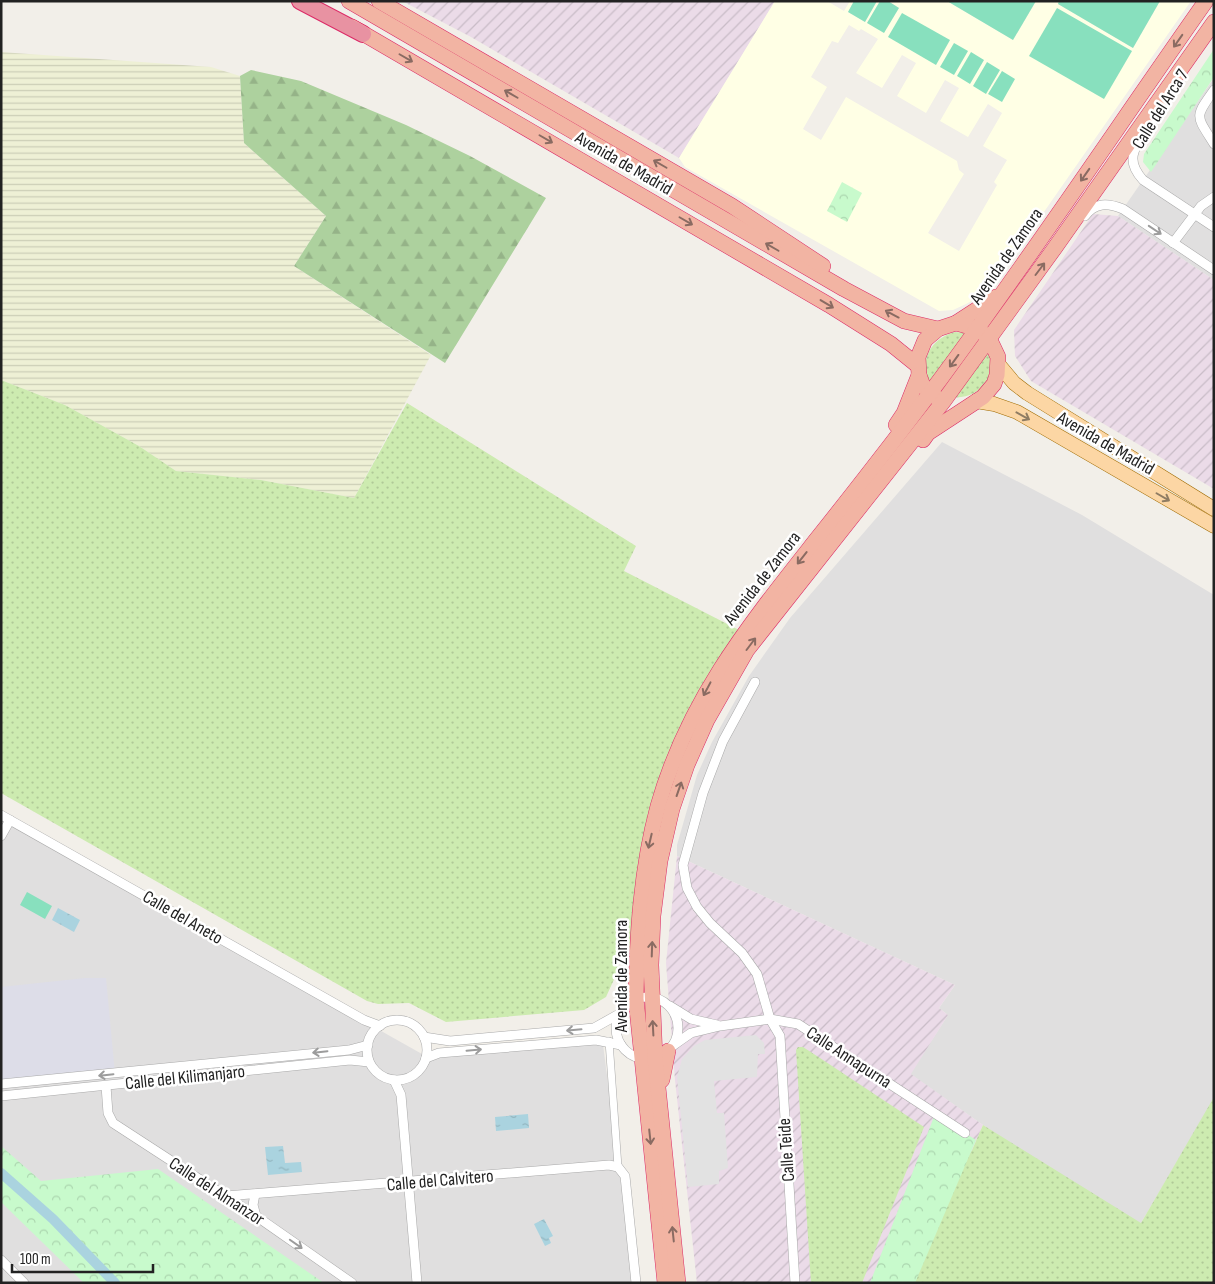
<svg xmlns="http://www.w3.org/2000/svg" width="1215" height="1284" font-family="'Sofia Sans Condensed',sans-serif">
	<style>
		.residential { fill: #e0dfdf }
		.industrial { fill: url(#industrial-furrows) }
		.education { fill: #ffffe5; fill-rule: evenodd }
		.farmland { fill: url(#farmland-rules) }
		.grass { fill: url(#grass-dots) }
		.forest { fill: url(#forest-firs) }
		.park { fill: url(#park-crowns) }
		.pitch { fill: #88e0be }
		.parking { fill: #e2e2e2 }
		.plaza { fill: #dddde8 }
		.water { fill: url(#water-ripples) }
		.lines { fill: none; stroke-linecap: round; stroke-linejoin: round }
		.canal { stroke: #aad3df; stroke-width: 10 }
		.pedestrian-casing { stroke: #a9a9a9; stroke-width: 8 }
		.minor-casing { stroke: #a9a9a9; stroke-width: 10 }
		.primary-casing { stroke: #a06b00; stroke-width: 15 }
		.trunk-casing { stroke: #dc2a67; stroke-width: 16 }
		.motorway-casing { stroke: #dc2a67; stroke-width: 18 }
		.pedestrian { stroke: #fff; stroke-width: 7 }
		.minor { stroke: #fff; stroke-width: 9 }
		.primary { stroke: #fcd6a4; stroke-width: 14 }
		.trunk { stroke: #f2b4a3; stroke-width: 15 }
		.motorway { stroke: #e892a2; stroke-width: 16 }
		.oneway { stroke: #8a6b62 }
		.oneway2 { stroke: #9c9c9c }
		.oneway3 { stroke: #8f7c63 }
		.labels { text-anchor: middle; stroke-width: 5; stroke-linejoin: round; paint-order: stroke }
		.street-label { font-size: 18px; fill: #222; stroke: #fff }
	</style>
	<defs>
		<pattern id="industrial-furrows" width="10" height="10" patternUnits="userSpaceOnUse" patternTransform="scale(1.25)"><rect width="10" height="10" fill="#ebdbe8"/><path d="M-1 1l2-2M0 10L10 0M9 11l2-2" fill="none" stroke="#c9bcc7"/></pattern>
		<pattern id="farmland-rules" width="6" height="5" patternUnits="userSpaceOnUse" patternTransform="scale(1.25)"><rect width="6" height="5" fill="#eef0d5"/><path d="M0 2.5h6" fill="none" stroke="#ccceb7"/></pattern>
		<pattern id="grass-dots" width="8" height="8" patternUnits="userSpaceOnUse" patternTransform="scale(1.25)"><rect width="8" height="8" fill="#cdebb0"/><path d="M2 2h.1M6 6h.1" fill="none" stroke="#b0c997" stroke-width="1.8" stroke-linecap="round"/></pattern>
		<pattern id="forest-firs" width="22" height="20" patternUnits="userSpaceOnUse" patternTransform="scale(1.25)"><rect width="22" height="20" fill="#add19e"/><path d="M5 1l3.5 6h-7zM16 11l3.5 6h-7z" fill="#95b388"/></pattern>
		<pattern id="park-crowns" width="20" height="18" patternUnits="userSpaceOnUse" patternTransform="scale(1.25)"><rect width="20" height="18" fill="#c8facc"/><path d="M2 6a3 3 0 1 1 6 0M12 15a3 3 0 1 1 6 0" fill="none" stroke="#acd6af"/></pattern>
		<pattern id="water-ripples" width="26" height="14" patternUnits="userSpaceOnUse" patternTransform="scale(1.25)"><rect width="26" height="14" fill="#aad3df"/><path d="M2 4q2-2 4 0t4 0M15 11q2-2 4 0t4 0" fill="none" stroke="#92b5bf"/></pattern>
	</defs>
	<rect width="100%" height="100%" fill="#f2efe9"/>
	<g class="residential">
		<polygon points="1214,78 1214,280 1118,216"/>
		<polygon points="942,442 1082,515 1214,595 1214,1099 1141,1223 1122,1216 983,1125 910,1074 948,1015 939,1008 955,985 677,856 677,845 697,775 712,742 749,676 790,618"/>
		<polygon points="1,817 422,1054 602,1037 634,1283 1,1283"/>
	</g>
	<g class="industrial">
		<polygon points="402,1 775,1 679,158 471,37"/>
		<polygon points="1093,214 1118,216 1214,280 1214,489 1031,381 1015,356 1014,330"/>
		<polygon points="677,856 955,985 939,1008 948,1015 911,1074 983,1125 915,1283 697,1283 675,1080 666,963"/>
	</g>
	<path class="education" d="M775,1H827L844,11L850,1H854L848,12L865,22L877,1H880L867,23L899,8L888,1H947L1013,40L1036,1H1059L1058,4L1133,48L1160,1H1191L993,285L981,296L966,304L953,310L939,311L685,167L679,158ZM849,25L859,31L861,29L878,39L856,73L882,88L902,55L916,63L897,96L926,113L945,80L959,88L940,121L968,137L988,104L1002,113L983,146L1007,160L994,182L997,185L959,251L928,233L964,174L959,170L957,161L846,97L821,140L803,129L827,87L811,77L832,41L838,43Z"/>
	<polygon class="farmland" points="1,52 211,67 240,76 244,143 326,216 294,266 431,355 354,498 261,480 176,471 139,446 65,405 1,380"/>
	<g class="grass">
		<path d="M955,332L965,333L931,384C917,362 931,338 955,332Z"/>
		<path d="M987,349C1004,374 978,401 951,397Z"/>
		<polygon points="1,380 65,405 139,446 176,471 261,480 354,498 407,403 636,546 624,571 739,630 721,656 630,963 618,961 616,975 606,997 584,1010 446,1022 409,1003 378,1004 367,1001 1,793"/>
		<polygon points="798,1047 803,1047 820,1058 924,1127 862,1283 811,1283 796,1050"/>
		<polygon points="1214,1097 1214,1283 893,1283 972,1150 983,1125 1141,1223"/>
	</g>
	<polygon class="forest" points="251,70 301,81 406,125 470,156 546,198 445,363 294,266 326,216 244,143 240,76"/>
	<g class="park">
		<polygon points="1214,49 1214,77 1151,172 1143,162 1144,154"/>
		<polygon points="842,182 862,193 847,222 827,211"/>
		<polygon points="935,1114 976,1140 915,1283 870,1283"/>
		<polygon points="1,1146 41,1181 158,1169 324,1283 84,1283 1,1202"/>
	</g>
	<g class="pitch">
		<polygon points="854,1 877,1 865,22 848,12"/>
		<polygon points="880,1 888,1 899,8 884,33 867,23"/>
		<polygon points="947,1 1036,1 1013,40"/>
		<polygon points="1059,1 1160,1 1133,48 1058,4"/>
		<polygon points="1057,8 1132,51 1104,99 1029,56"/>
		<polygon points="902,13 950,40 936,65 888,37"/>
		<polygon points="954,43 968,51 954,75 940,67"/>
		<polygon points="971,52 984,60 970,84 957,76"/>
		<polygon points="987,62 1000,70 986,94 973,86"/>
		<polygon points="1002,71 1015,79 1002,102 988,94"/>
		<polygon points="27,892 52,906 45,919 20,905"/>
	</g>
	<polygon class="parking" points="756,1035 764,1043 765,1054 758,1054 757,1077 714,1081 717,1113 724,1113 728,1168 719,1171 719,1184 688,1187 677,1077 682,1059 694,1046 705,1040"/>
	<polygon class="plaza" points="85,978 106,978 115,1074 1,1084 1,987"/>
	<g class="water">
		<polygon points="58,908 80,920 74,932 52,920"/>
		<polygon points="528,1114 529,1128 496,1131 495,1117"/>
		<polygon points="283,1146 285,1163 301,1162 302,1172 268,1175 265,1147"/>
		<polygon points="544,1219 553,1236 549,1238 551,1243 545,1246 534,1224"/>
	</g>
	<g class="lines">
		<polyline class="canal" points="1,1173 53,1219 115,1283"/>
		<g class="pedestrian-casing">
			<polyline id="pedestrian" points="609,1041 618,1167"/>
		</g>
		<g class="minor-casing">
			<g id="minor">
				<path d="M1214,90C1194,118 1196,115 1214,144"/>
				<path d="M1152,123C1138,144 1122,157 1143,180L1214,227"/>
				<path d="M1085,216C1095,202 1108,203 1123,209L1214,270"/>
				<polyline points="1173,243 1201,206 1214,197"/>
				<polyline points="755,682 723,741 703,793 683,865 687,888 697,907 710,923 742,953 757,974 770,1019 780,1036 795,1283"/>
				<polyline points="1,815 364,1020 380,1026"/>
				<polyline points="1,836 10,820"/>
				<circle cx="647" cy="1028" r="31"/>
				<polyline points="670,1006 691,1019 717,1025"/>
				<circle cx="397" cy="1050" r="30"/>
				<polyline points="424,1037 450,1041 594,1028 619,1014"/>
				<polyline points="671,1047 691,1033 720,1026 770,1019 798,1024 965,1133"/>
				<polyline points="426,1058 439,1053 596,1040 621,1045"/>
				<polyline points="394,1080 401,1095 417,1283"/>
				<polyline points="1,1084 349,1050 368,1045"/>
				<polyline points="106,1086 108,1113 113,1123 256,1216 352,1283"/>
				<polyline points="1,1096 350,1060 369,1062"/>
				<polyline points="255,1194 253,1205 256,1216"/>
				<polyline points="226,1196 609,1165 618,1167 625,1176 636,1283"/>
				<polyline points="1,1260 24,1283"/>
			</g>
		</g>
		<g class="primary-casing">
			<g id="primary">
				<polyline points="999,365 1014,383 1027,393 1214,509"/>
				<polyline points="976,401 994,404 1017,412 1214,526"/>
			</g>
		</g>
		<g class="trunk-casing">
			<g id="trunk">
				<polyline points="349,1 844,289 904,321 938,329"/>
				<polyline points="379,1 732,206 823,266"/>
				<polyline points="352,27 829,305 891,344 917,365"/>
				<polyline points="938,399 923,386 919,375 918,357 925,340 938,329 956,323 996,297"/>
				<polyline points="896,425 904,413 919,375"/>
				<polyline points="923,440 928,433 983,397 994,384 997,375 998,357 989,338 978,329 956,323"/>
				<polyline points="662,1080 668,1051"/>
				<path d="M665,1283L636,999C637,934 641,869 658,806C688,700 749,625 816,540C859,486 901,432 942,377C1033,254 1118,126 1206,1"/>
				<polyline points="678,1283 655,1058 651,965 653,916 660,861 672,809 687,765 707,720 747,650 943,402 1054,249 1214,22"/>
			</g>
		</g>
		<g class="motorway-casing">
			<polyline id="motorway" points="300,1 363,34"/>
		</g>
		<use href="#pedestrian" class="pedestrian"/>
		<use href="#minor" class="minor"/>
		<use href="#primary" class="primary"/>
		<use href="#trunk" class="trunk"/>
		<use href="#motorway" class="motorway"/>
	</g>
	<defs><path id="oneway-shaft" d="M-6 0H5M1.5-3L5.5 0L1.5 3" fill="none" stroke-width="1.6" stroke-linecap="round" stroke-linejoin="round" transform="scale(1.25)"/></defs>
	<g class="oneway">
		<use href="#oneway-shaft" transform="translate(1178 41) rotate(125)"/>
		<use href="#oneway-shaft" transform="translate(406 58) rotate(30)"/>
		<use href="#oneway-shaft" transform="translate(511 94) rotate(-150)"/>
		<use href="#oneway-shaft" transform="translate(546 139) rotate(30)"/>
		<use href="#oneway-shaft" transform="translate(660 164) rotate(-150)"/>
		<use href="#oneway-shaft" transform="translate(1085 175) rotate(125)"/>
		<use href="#oneway-shaft" transform="translate(686 221) rotate(30)"/>
		<use href="#oneway-shaft" transform="translate(772 247) rotate(-150)"/>
		<use href="#oneway-shaft" transform="translate(1040 269) rotate(-53)"/>
		<use href="#oneway-shaft" transform="translate(827 304) rotate(31)"/>
		<use href="#oneway-shaft" transform="translate(892 314) rotate(-152)"/>
		<use href="#oneway-shaft" transform="translate(954 361) rotate(126)"/>
		<use href="#oneway-shaft" transform="translate(802 558) rotate(128)"/>
		<use href="#oneway-shaft" transform="translate(751 644) rotate(-53)"/>
		<use href="#oneway-shaft" transform="translate(707 689) rotate(118)"/>
		<use href="#oneway-shaft" transform="translate(679 789) rotate(-71)"/>
		<use href="#oneway-shaft" transform="translate(650 841) rotate(103)"/>
		<use href="#oneway-shaft" transform="translate(652 949) rotate(-88)"/>
		<use href="#oneway-shaft" transform="translate(653 1028) rotate(-93)"/>
		<use href="#oneway-shaft" transform="translate(650 1137) rotate(84)"/>
		<use href="#oneway-shaft" transform="translate(673 1234) rotate(-96)"/>
	</g>
	<g class="oneway2">
		<use href="#oneway-shaft" transform="translate(1155 230) rotate(34)"/>
		<use href="#oneway-shaft" transform="translate(574 1030) rotate(175)"/>
		<use href="#oneway-shaft" transform="translate(474 1050) rotate(-5)"/>
		<use href="#oneway-shaft" transform="translate(320 1052) rotate(174)"/>
		<use href="#oneway-shaft" transform="translate(106 1075) rotate(174)"/>
		<use href="#oneway-shaft" transform="translate(296 1244) rotate(35)"/>
	</g>
	<g class="oneway3">
		<use href="#oneway-shaft" transform="translate(1023 416) rotate(29)"/>
		<use href="#oneway-shaft" transform="translate(1163 497) rotate(30)"/>
	</g>
	<g class="labels">
		<g class="street-label">
			<text transform="translate(1160 109) rotate(-58)" y="6">Calle del Arca 7</text>
			<text transform="translate(624 163) rotate(30)" y="6">Avenida de Madrid</text>
			<text transform="translate(1006 256) rotate(-55)" y="6">Avenida de Zamora</text>
			<text transform="translate(1106 443) rotate(30)" y="6">Avenida de Madrid</text>
			<text transform="translate(762 578) rotate(-52)" y="6">Avenida de Zamora</text>
			<text transform="translate(183 917) rotate(30)" y="6">Calle del Aneto</text>
			<text transform="translate(621 976) rotate(-90)" y="6">Avenida de Zamora</text>
			<text transform="translate(849 1057) rotate(33)" y="6">Calle Annapurna</text>
			<text transform="translate(185 1077) rotate(-6)" y="6">Calle del Kilimanjaro</text>
			<text transform="translate(786 1150) rotate(-94)" y="6">Calle Teide</text>
			<text transform="translate(440 1180) rotate(-5)" y="6">Calle del Calvitero</text>
			<text transform="translate(217 1191) rotate(33)" y="6">Calle del Almanzor</text>
		</g>
	</g>
	<rect width="1215" height="1284" fill="none" stroke="#222222" stroke-width="5"/>
	<path d="M12 1264v8h141v-8" fill="none" stroke="#222222" stroke-width="2.5"/>
	<text x="20" y="1264" font-size="15" fill="#222222" stroke="#ffffff" stroke-width="4" paint-order="stroke">100 m</text>
</svg>
